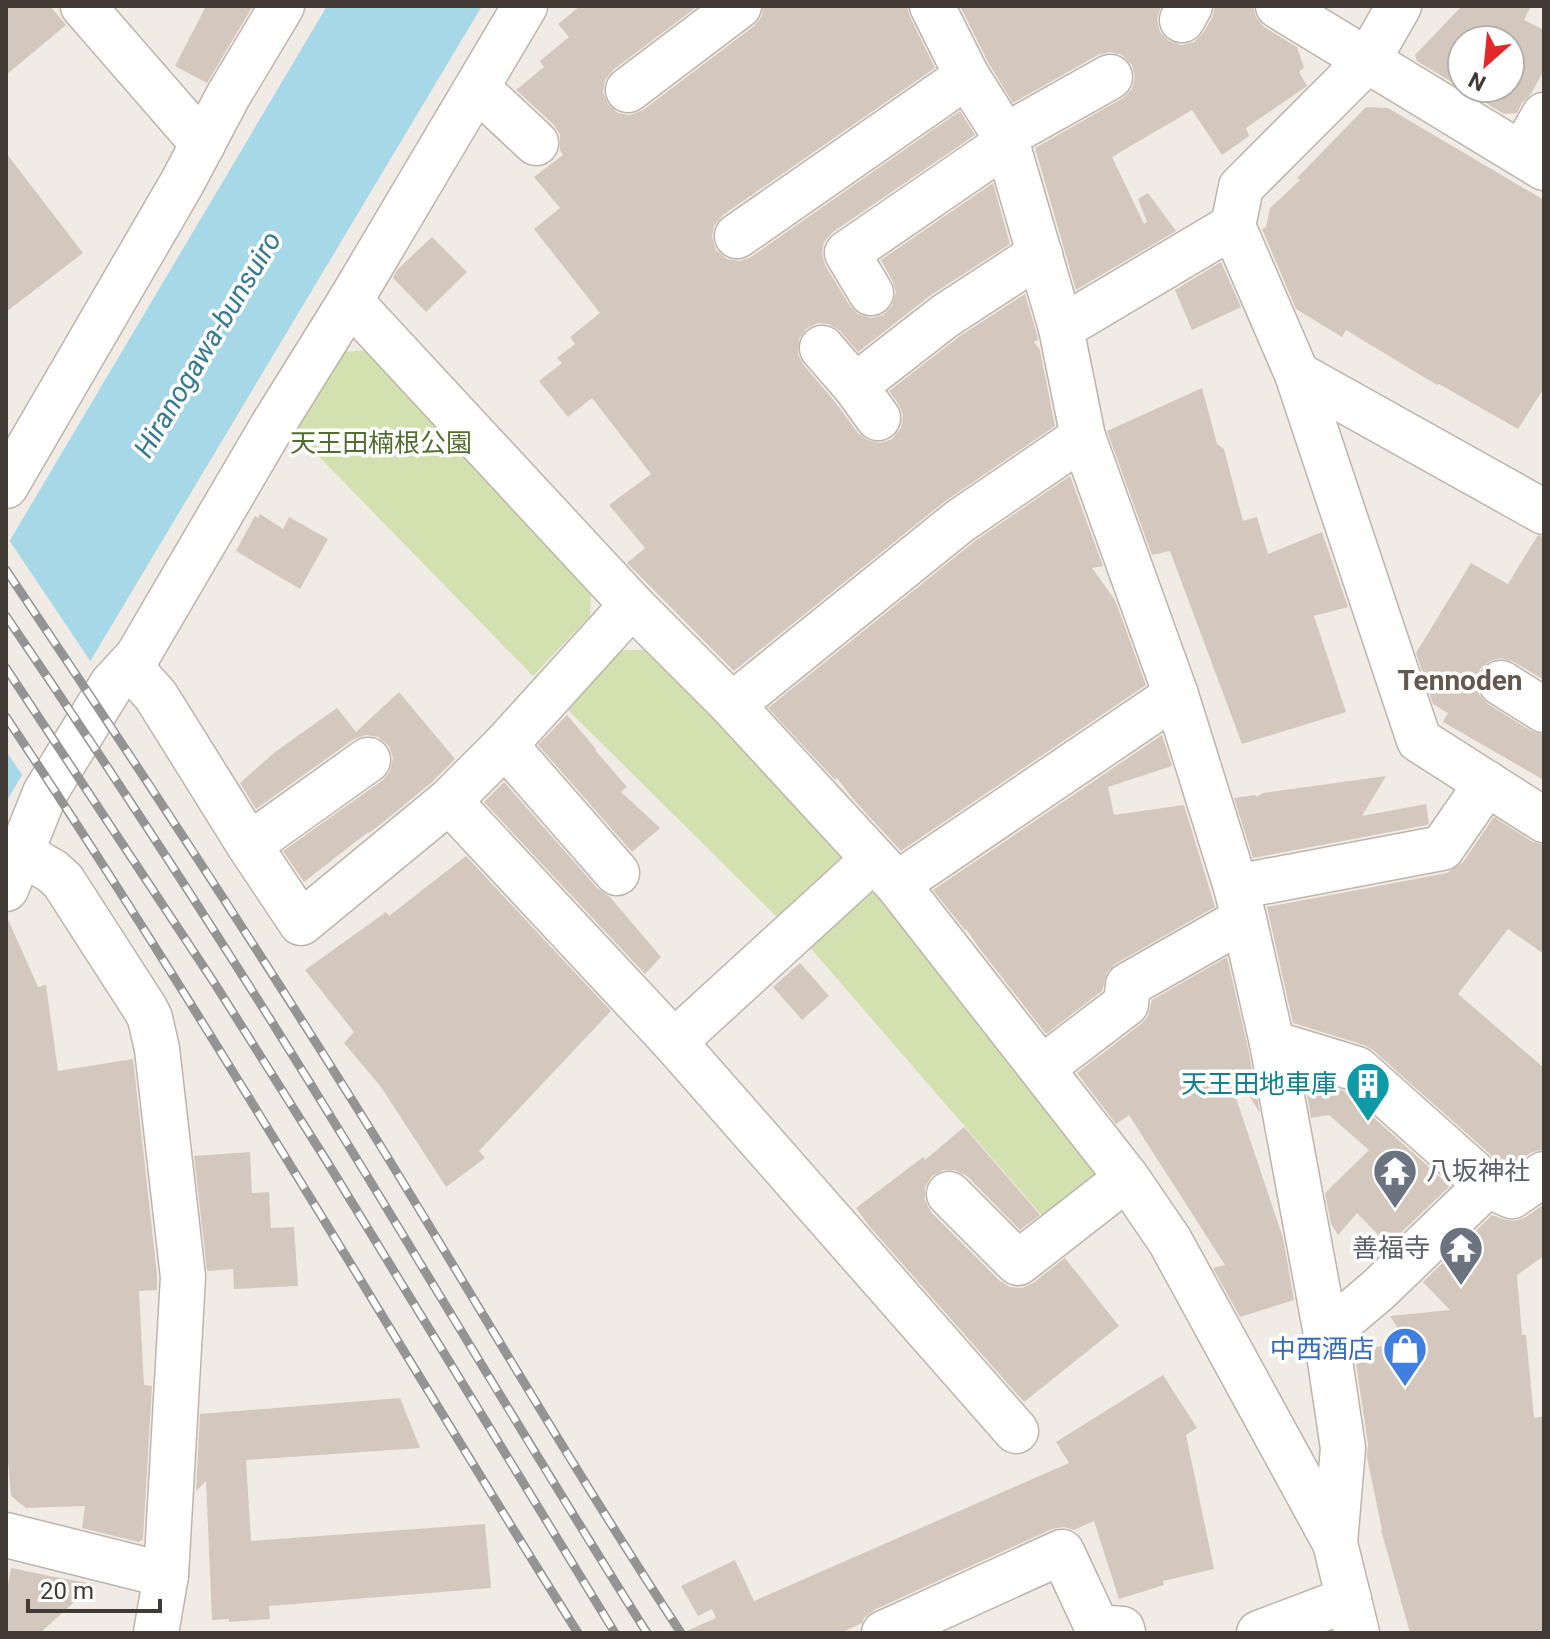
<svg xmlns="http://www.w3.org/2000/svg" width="1550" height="1639" font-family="Roboto,'Noto Sans JP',sans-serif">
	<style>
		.green { fill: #d3e1b1 }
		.water { fill: #a6d8e8 }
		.pier { fill: #f0ebe5 }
		.building { fill: #d4c8be; fill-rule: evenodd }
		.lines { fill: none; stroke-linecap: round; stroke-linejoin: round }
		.minor-casing { stroke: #beb4ab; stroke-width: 47 }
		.minor { stroke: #fff; stroke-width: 44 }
		.rail-casing { stroke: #949494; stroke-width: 9 }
		.rail { stroke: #fff; stroke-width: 6; stroke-dasharray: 18; stroke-linecap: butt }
		.labels { text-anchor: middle; stroke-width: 7; stroke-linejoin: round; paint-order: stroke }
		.park-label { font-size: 26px; fill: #516d2f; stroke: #fff }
		.culture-label { font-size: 26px; fill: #0d838f; stroke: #fff; text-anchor: end }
		.worship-label { font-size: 26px; fill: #5b616d; stroke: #fff; text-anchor: start }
		.shop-label { font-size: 26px; fill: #366cbe; stroke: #fff; text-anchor: end }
		.water-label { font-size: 28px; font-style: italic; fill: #367b94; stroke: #fff }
		.neighbourhood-label { font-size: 28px; font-weight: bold; fill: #64574d; stroke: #fff }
	</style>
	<rect width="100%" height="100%" fill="#f0ebe5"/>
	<g class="green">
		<polygon points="369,350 591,593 590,616 533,676 296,433 341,352"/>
		<polygon points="619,650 646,650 848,854 785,925 566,708"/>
		<polygon points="865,893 882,893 1094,1164 1095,1185 1044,1218 807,944"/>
	</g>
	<polygon class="water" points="327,6 482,6 6,802 6,547"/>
	<polygon class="pier" points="7,537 93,665 25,779 6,751"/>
	<g class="building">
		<polygon points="6,6 50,6 66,25 6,75"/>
		<polygon points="206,6 253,6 207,83 175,66"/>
		<polygon points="580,6 698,6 613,70 605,80 603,92 608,104 618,113 630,115 643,110 754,26 762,16 763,6 907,6 910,17 935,68 723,215 714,226 712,237 716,250 727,259 740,261 751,257 960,111 975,135 833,232 824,242 822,253 825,265 850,306 858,314 871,318 883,315 892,306 896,292 892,280 881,260 993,183 1010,244 931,295 858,352 840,331 829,324 818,323 806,329 799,339 798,354 803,364 835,402 858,433 867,440 880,443 892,439 901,428 903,415 898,403 889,391 960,336 1025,294 1037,334 1038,340 1034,342 1040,350 1055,426 944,502 734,671 627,563 645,548 609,505 651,474 592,398 568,417 539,381 562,363 557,358 575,344 570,337 600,313 534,229 560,208 534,177 563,155 560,150 560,135 554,125 516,90 544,67 540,61 569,37 558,24"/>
		<polygon points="960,6 1161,6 1157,19 1160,32 1169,41 1181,45 1194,42 1203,33 1212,18 1215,6 1253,6 1256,17 1264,27 1297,47 1304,67 1299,72 1307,86 1246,128 1249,136 1222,155 1192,110 1112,157 1144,224 1147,222 1138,199 1148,193 1176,231 1076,290 1035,148 1123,98 1132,89 1135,77 1132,65 1122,55 1110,52 1098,55 1013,103 989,64"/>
		<path d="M1462,6H1531L1524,20L1544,30V70L1531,94L1522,103L1517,113L1504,114L1417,61L1415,55ZM1462,40H1510V88H1462Z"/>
		<polygon points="1366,107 1388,108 1544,200 1544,388 1518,429 1439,384 1437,385 1346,330 1342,337 1296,309 1262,229 1266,227 1270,208 1300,180 1297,178"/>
		<polygon points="6,153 83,253 6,312"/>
		<polygon points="432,237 467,272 426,312 393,278 397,270"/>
		<polygon points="1221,262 1241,307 1192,330 1175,290"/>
		<polygon points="1202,388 1217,444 1224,449 1243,521 1257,517 1268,554 1322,532 1348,607 1314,616 1346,712 1242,744 1170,551 1152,555 1107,431"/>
		<polygon points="1070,476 1103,566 1092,568 1115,600 1146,685 901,851 854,800 837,778 835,780 768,708 975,541"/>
		<polygon points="260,514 283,529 289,517 328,539 300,589 236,551 255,516 258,518"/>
		<polygon points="1538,535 1544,537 1544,680 1514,662 1501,658 1490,661 1480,669 1476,683 1479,694 1488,704 1531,731 1544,735 1544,780 1443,722 1448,713 1433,704 1416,653 1471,563 1508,584"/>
		<polygon points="399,692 455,759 432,782 386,820 369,833 368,832 304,882 283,851 383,780 390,771 393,758 389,746 378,737 366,735 354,739 256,809 240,783 275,752 337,708 356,732"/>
		<polygon points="567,715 596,749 595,750 627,787 621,792 660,828 632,852 538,745"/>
		<polygon points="1162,735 1172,766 1108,787 1114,815 1184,805 1215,907 1115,964 1107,972 1102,991 1046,1034 980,949 966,929 965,930 933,890"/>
		<polygon points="1386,776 1362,816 1426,804 1429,823 1427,825 1253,858 1234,798 1255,795 1256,797 1263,793"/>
		<polygon points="504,782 598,889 610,897 661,957 645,974 484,802"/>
		<polygon points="1494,817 1531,841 1544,845 1544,954 1508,929 1458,994 1544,1068 1544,1149 1530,1153 1509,1168 1501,1164 1373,1050 1364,1045 1293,1023 1267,907 1447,873 1463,862"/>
		<polygon points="466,856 611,1011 479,1151 485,1158 446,1187 381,1087 344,1043 354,1032 305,970 386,912 389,916"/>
		<polygon points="6,915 38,987 46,985 58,1071 133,1059 157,1274 157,1290 139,1291 144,1385 152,1386 143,1539 139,1542 82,1528 85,1506 26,1508 11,1496 8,1461 6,1461"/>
		<polygon points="1227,957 1248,1048 1260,1113 1240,1082 1232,1086 1283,1238 1294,1300 1240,1317 1213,1268 1225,1265 1129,1115 1116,1124 1077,1073 1142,1023 1148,1016 1152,1000"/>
		<polygon points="800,963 829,996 802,1020 773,987"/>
		<polygon points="1304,1079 1344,1091 1450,1186 1388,1245 1357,1213 1338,1235 1331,1224 1325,1193 1369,1150 1329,1115 1311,1118"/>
		<polygon points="964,1127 1040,1215 1020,1230 967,1176 955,1170 943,1170 932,1176 925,1187 925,1200 931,1212 1000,1281 1010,1287 1022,1288 1033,1283 1065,1258 1119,1326 1024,1402 870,1227 856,1208 923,1157 925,1160"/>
		<polygon points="250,1152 252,1193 269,1192 271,1228 294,1227 298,1286 234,1289 233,1269 207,1271 194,1156"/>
		<polygon points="1544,1204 1544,1256 1517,1275 1522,1335 1526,1335 1534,1418 1544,1416 1544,1633 1410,1633 1381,1530 1382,1530 1367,1457 1368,1444 1354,1350 1407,1343 1390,1316 1450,1310 1423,1282 1492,1215 1503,1219 1515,1221 1526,1217"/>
		<polygon points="1163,1375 1197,1428 1186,1435 1214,1569 1163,1581 1164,1585 1119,1599 1094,1521 1074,1530 1064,1527 1052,1529 874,1610 864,1618 862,1623 840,1633 682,1633 716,1618 712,1609 698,1616 681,1586 735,1560 754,1601 1069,1463 1056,1442"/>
		<polygon points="400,1398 420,1448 246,1460 251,1541 485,1524 491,1588 269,1606 270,1619 229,1622 229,1619 212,1620 206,1481 196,1491 200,1414"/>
		<polygon points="11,1568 50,1576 94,1584 40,1633 6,1633 6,1595"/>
	</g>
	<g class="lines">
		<g class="minor-casing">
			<g id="minor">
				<polyline points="83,6 203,144"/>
				<polyline points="932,6 967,76 1005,136 1007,143 1061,328 1083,437 1176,695 1236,887 1244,919 1272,1043 1326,1334 1343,1448 1335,1543"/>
				<polyline points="1278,6 1544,168"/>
				<polyline points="1399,6 1368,60 1241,187 1233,226 1297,374 1419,740 1544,820"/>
				<polyline points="1182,20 1190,6"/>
				<polyline points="477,88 536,143"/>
				<polyline points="628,90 739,6"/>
				<polyline points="1005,136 1110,77"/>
				<polyline points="1522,154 1544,115"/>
				<polyline points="737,236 967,76"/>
				<polyline points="871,293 847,253 1007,143"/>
				<polyline points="350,301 632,605 732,705 897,884 1127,1178 1170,1241 1335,1543 1357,1633"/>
				<polyline points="1061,328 1233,226"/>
				<polyline points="822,348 855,386 878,418"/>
				<polyline points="1297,374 1544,512"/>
				<polyline points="855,386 945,316 1040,254"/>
				<polyline points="6,486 182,183 228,96 282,6"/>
				<polyline points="127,668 140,678 156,696 249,845 301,923 449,801 505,745 632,605"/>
				<polyline points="1501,683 1544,710"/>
				<polyline points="732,705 960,521 1083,437"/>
				<polyline points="505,745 617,873"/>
				<polyline points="449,801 674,1042 874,859"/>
				<polyline points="249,845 368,760"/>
				<polyline points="21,853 45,793 112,684 137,657 271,428 350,301 525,6"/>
				<polyline points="897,884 1176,695"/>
				<polyline points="1236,887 1442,848 1487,783"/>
				<polyline points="6,889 21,853 52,871 63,881 146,1010 150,1018 157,1049 183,1277 166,1575 156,1633"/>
				<polyline points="674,1042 1016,1431"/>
				<polyline points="1272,1043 1357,1069 1487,1185 1512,1196 1544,1174"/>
				<polyline points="1042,1068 1126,1004 1128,985 1244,919"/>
				<polyline points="949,1194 1018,1263 1127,1178"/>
				<polyline points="1326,1334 1378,1290 1487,1185"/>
				<polyline points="6,1535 166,1575"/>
				<polyline points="884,1633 1062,1552 1097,1627 1122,1629 1123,1633"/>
				<polyline points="1259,1633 1349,1599"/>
			</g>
		</g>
		<use href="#minor" class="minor"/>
		<g class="rail-casing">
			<g id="rail">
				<path d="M6,570C131,756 254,942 372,1132C475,1299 573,1469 681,1633"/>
				<path d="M6,616C125,791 240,968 350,1148C449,1310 546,1473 647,1633"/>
				<polyline points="6,668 215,984 326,1160 615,1633"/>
				<path d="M6,717C206,1016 386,1328 578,1633"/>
			</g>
		</g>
		<use href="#rail" class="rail"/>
	</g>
	<defs>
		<g id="building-pin" transform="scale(2.3)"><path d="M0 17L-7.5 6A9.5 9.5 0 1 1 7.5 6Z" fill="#0f9aa8" stroke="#fff"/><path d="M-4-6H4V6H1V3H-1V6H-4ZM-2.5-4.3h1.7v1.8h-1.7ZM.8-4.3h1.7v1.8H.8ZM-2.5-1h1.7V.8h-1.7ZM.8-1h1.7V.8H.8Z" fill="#fff"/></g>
		<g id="temple-pin" transform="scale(2.3)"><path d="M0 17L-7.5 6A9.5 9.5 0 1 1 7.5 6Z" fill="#6b7280" stroke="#fff"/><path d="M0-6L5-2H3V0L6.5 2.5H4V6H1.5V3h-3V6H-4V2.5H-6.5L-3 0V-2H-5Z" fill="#fff"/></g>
		<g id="shop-pin" transform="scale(2.3)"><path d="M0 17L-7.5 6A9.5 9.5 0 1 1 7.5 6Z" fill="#3f7fe0" stroke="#fff"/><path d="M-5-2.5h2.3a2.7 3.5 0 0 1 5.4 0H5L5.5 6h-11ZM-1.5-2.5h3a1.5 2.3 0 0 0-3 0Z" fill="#fff"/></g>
	</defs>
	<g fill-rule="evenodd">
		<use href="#building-pin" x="1368" y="1084"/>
		<use href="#temple-pin" x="1395" y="1171"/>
		<use href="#temple-pin" x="1461" y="1248"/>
		<use href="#shop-pin" x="1405" y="1349"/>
	</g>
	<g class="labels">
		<g class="park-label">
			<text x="381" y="452">天王田楠根公園</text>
		</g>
		<g class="culture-label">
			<text x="1337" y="1093">天王田地車庫</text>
		</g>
		<g class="worship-label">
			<text x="1426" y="1180">八坂神社</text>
			<text x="1430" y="1257" text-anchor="end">善福寺</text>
		</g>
		<g class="shop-label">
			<text x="1374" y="1358">中西酒店</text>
		</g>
		<g class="water-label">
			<text transform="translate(207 344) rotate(-59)" y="10">Hiranogawa-bunsuiro</text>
		</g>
		<g class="neighbourhood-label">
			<text x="1460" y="690">Tennoden</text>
		</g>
	</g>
	<rect width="1550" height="1639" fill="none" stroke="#423b35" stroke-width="16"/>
	<g transform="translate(1486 64) rotate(207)"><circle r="38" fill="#ffffff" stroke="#b3b1ae" stroke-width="2"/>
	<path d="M0-6L14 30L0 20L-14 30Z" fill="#e4282a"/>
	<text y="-12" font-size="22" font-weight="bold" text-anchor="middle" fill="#423b35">N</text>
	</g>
	<path d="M28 1599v12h132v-12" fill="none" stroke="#423b35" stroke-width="4"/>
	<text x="40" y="1599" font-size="24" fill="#423b35" stroke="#ffffff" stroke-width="6" paint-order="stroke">20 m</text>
</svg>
